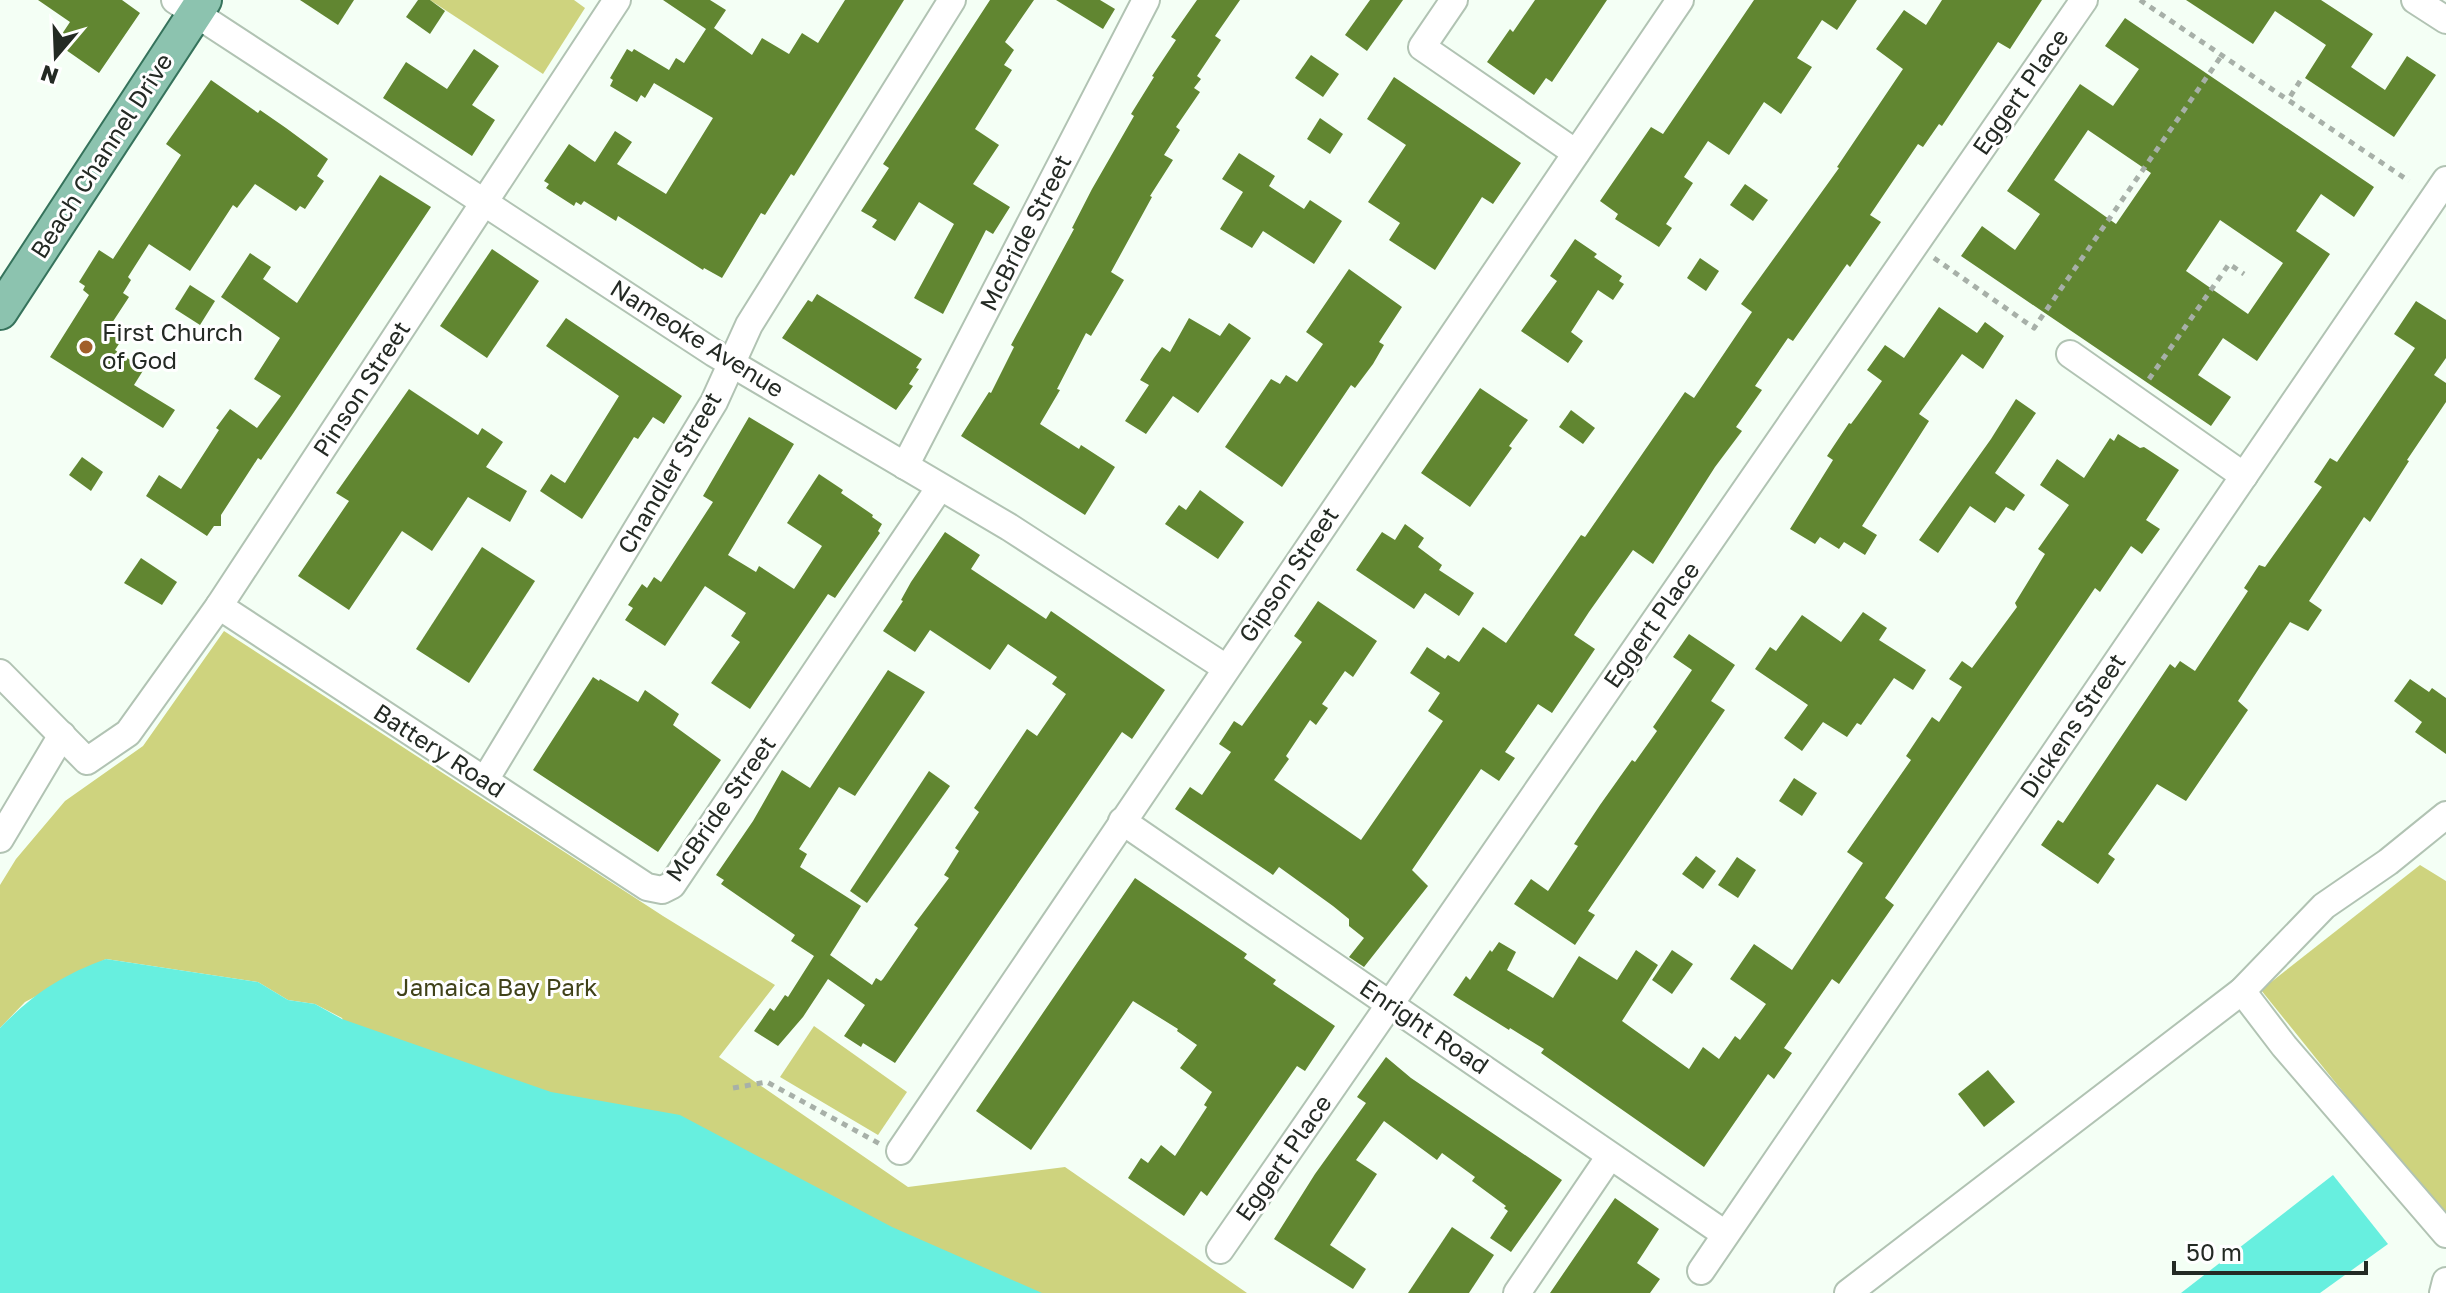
<svg xmlns="http://www.w3.org/2000/svg" width="2446" height="1293" font-family="'Golos Text',sans-serif">
	<style>
		.green { fill: #ced37e }
		.water { fill: #67efdf }
		.building { fill: #618631; fill-rule: evenodd }
		.lines { fill: none; stroke-linecap: round; stroke-linejoin: round }
		.minor-casing { stroke: #b1c3b3; stroke-width: 30 }
		.major-casing { stroke: #36735c; stroke-width: 38 }
		.path { stroke: #a7b0a8; stroke-width: 5; stroke-dasharray: 6 6; stroke-linecap: butt }
		.minor { stroke: #fff; stroke-width: 26 }
		.major { stroke: #8cc3af; stroke-width: 34 }
		.poi-dot { fill: #a15f2b; stroke: #fff; stroke-width: 3 }
		.labels { text-anchor: middle; stroke-width: 6; stroke-linejoin: round; paint-order: stroke }
		.street-label { font-size: 24px; fill: #242a24; stroke: #fff }
		.poi-label { font-size: 24px; fill: #242a24; stroke: #fff; text-anchor: start }
		.park-label { font-size: 24px; fill: #404219; stroke: #fff }
	</style>
	<rect width="100%" height="100%" fill="#f4fff5"/>
	<g class="green">
		<polygon points="430,0 574,0 585,8 543,74"/>
		<polygon points="224,631 663,916 775,985 719,1057 908,1187 1065,1167 1247,1293 758,1293 378,1096 342,1018 315,1004 288,1000 258,982 106,959 25,1002 0,1028 0,885 16,859 65,801 143,746"/>
		<polygon points="2420,865 2446,881 2446,1220 2261,990"/>
		<polygon points="814,1026 907,1092 878,1135 780,1077"/>
	</g>
	<g class="water">
		<path d="M106,959L258,982L288,1000L315,1004L342,1019L551,1092L680,1115L892,1227L1042,1293H0V1028C33,994 62,975 106,959Z"/>
		<polygon points="2333,1175 2388,1244 2320,1293 2181,1293"/>
	</g>
	<g class="building">
		<polygon points="38,0 122,0 140,13 99,73 56,43 70,22"/>
		<polygon points="300,0 354,0 338,25"/>
		<polygon points="418,0 430,0 445,11 430,34 406,17"/>
		<polygon points="663,0 710,0 726,10 714,28 752,55 762,38 789,54 802,33 818,43 845,0 904,0 794,176 791,174 765,215 761,213 722,278 704,268 703,270 618,216 616,221 584,201 581,205 576,202 574,206 546,188 549,184 544,181 569,144 595,162 615,131 632,142 617,164 666,194 713,118 654,83 645,98 641,95 637,102 610,86 613,80 610,78 627,49 632,52 634,49 669,70 676,58 684,63 706,29"/>
		<polygon points="990,0 1034,0 1005,42 1014,50 1004,65 1012,70 975,129 999,145 973,184 1010,207 993,234 986,230 943,314 914,298 954,224 919,202 895,241 872,227 877,220 861,211 889,168 883,164"/>
		<polygon points="1056,0 1100,0 1115,9 1103,29"/>
		<polygon points="1197,0 1240,0 1215,36 1221,40 1197,76 1201,79 1194,88 1200,92 1176,127 1180,130 1164,155 1173,160 1150,196 1152,197 1111,272 1124,280 1091,336 1086,333 1057,389 1060,390 1040,424 1079,449 1081,445 1115,467 1085,515 961,436 989,392 991,393 1014,347 1011,345 1074,229 1072,228 1092,189 1134,116 1131,114 1154,77 1152,76 1176,40 1171,37"/>
		<polygon points="1370,0 1403,0 1367,51 1345,35"/>
		<polygon points="1535,0 1607,0 1552,82 1546,78 1534,95 1487,62 1510,29 1513,32"/>
		<polygon points="1754,0 1857,0 1837,30 1822,20 1797,58 1812,67 1781,114 1764,102 1729,155 1708,141 1684,177 1693,183 1666,224 1672,228 1659,247 1615,219 1618,214 1600,201 1651,127 1663,134"/>
		<polygon points="1942,0 2042,0 2010,49 1998,42 1942,126 1939,124 1923,147 1918,144 1870,215 1881,222 1850,267 1847,264 1793,341 1788,338 1755,386 1762,390 1736,427 1742,431 1715,467 1653,564 1633,550 1589,612 1574,635 1595,649 1552,713 1538,704 1505,752 1515,758 1499,781 1481,769 1412,870 1428,886 1364,967 1349,957 1364,938 1349,926 1349,919 1333,906 1279,867 1273,875 1175,809 1190,787 1202,795 1216,774 1231,752 1219,744 1234,721 1242,726 1302,642 1294,636 1318,601 1377,641 1353,677 1345,671 1322,704 1328,708 1316,725 1310,720 1286,756 1289,759 1274,780 1361,840 1443,721 1428,711 1440,693 1410,673 1427,647 1445,659 1448,655 1459,662 1483,627 1506,643 1581,535 1585,537 1685,392 1694,398 1752,312 1741,304 1839,168 1837,167 1903,69 1876,49 1904,10 1926,25"/>
		<polygon points="2186,0 2321,0 2373,34 2351,67 2385,90 2407,56 2436,75 2394,137 2305,78 2326,45 2275,11 2253,44"/>
		<path d="M2125,18L2374,187L2354,217L2321,194L2296,231L2330,254L2257,361L2223,338L2198,375L2231,397L2211,426L1961,256L1982,226L2015,250L2040,214L2007,191L2080,84L2113,106L2139,69L2105,46ZM2088,130L2151,173L2116,224L2054,180ZM2220,220L2283,263L2248,314L2186,271Z"/>
		<polygon points="474,49 499,66 472,105 495,120 472,156 383,98 406,62 447,89"/>
		<polygon points="1311,55 1339,74 1323,97 1295,78"/>
		<polygon points="1394,77 1521,163 1493,204 1482,197 1435,270 1389,240 1400,223 1368,202 1406,145 1367,119"/>
		<polygon points="211,80 258,113 260,110 286,128 328,159 317,176 324,181 305,209 300,206 296,211 255,184 237,208 233,205 190,271 149,244 128,277 131,280 123,293 129,297 110,326 124,336 115,350 144,369 134,385 175,410 163,428 50,357 89,295 83,290 85,286 79,282 99,250 113,259 181,155 166,144"/>
		<polygon points="1320,118 1343,134 1330,154 1307,139"/>
		<polygon points="1239,153 1275,176 1269,186 1304,209 1310,200 1342,221 1314,264 1263,231 1252,248 1220,229 1243,192 1222,179"/>
		<polygon points="380,175 431,207 292,415 261,460 258,458 221,515 221,526 214,526 207,536 146,496 159,475 181,489 219,430 216,428 230,409 257,428 281,396 254,379 280,338 221,297 250,253 271,267 263,279 297,303"/>
		<polygon points="1745,184 1768,200 1753,221 1730,205"/>
		<polygon points="1575,239 1597,254 1594,257 1622,276 1619,281 1624,284 1613,300 1598,290 1571,332 1583,341 1568,363 1521,331 1557,281 1550,276"/>
		<polygon points="492,249 539,281 487,358 440,326"/>
		<polygon points="1700,258 1719,271 1706,291 1687,278"/>
		<polygon points="1349,269 1402,307 1379,342 1384,345 1373,364 1355,388 1351,385 1282,487 1225,447 1271,379 1280,384 1286,375 1297,382 1323,344 1306,332"/>
		<polygon points="190,285 215,301 200,325 175,309"/>
		<polygon points="817,294 922,359 916,368 919,369 909,384 913,386 896,410 782,338 808,300 812,302"/>
		<polygon points="2416,301 2446,320 2446,358 2434,375 2446,383 2446,402 2407,460 2409,461 2370,522 2364,517 2309,601 2322,610 2308,631 2290,622 2260,667 2238,701 2248,710 2186,801 2157,784 2108,854 2115,859 2098,884 2041,845 2058,820 2063,823 2170,664 2175,668 2180,661 2195,671 2248,591 2244,588 2259,565 2265,567 2322,487 2314,482 2330,458 2337,462 2415,348 2394,334"/>
		<polygon points="1939,307 1977,333 1985,322 2004,336 1983,369 1962,354 1919,414 1929,421 1862,526 1877,535 1865,555 1844,542 1839,549 1820,537 1815,544 1790,529 1833,460 1827,456 1849,423 1851,424 1857,416 1882,381 1867,370 1885,345 1904,358"/>
		<polygon points="566,318 682,396 664,424 653,417 638,439 634,437 582,519 540,491 551,474 565,483 619,396 546,346"/>
		<polygon points="1189,318 1220,336 1229,323 1251,338 1198,413 1173,396 1146,434 1125,421 1149,385 1140,380 1154,358 1162,347 1170,352"/>
		<polygon points="1480,388 1528,420 1509,446 1512,448 1470,507 1421,473"/>
		<polygon points="409,389 478,435 482,428 503,442 486,467 527,491 510,522 468,497 432,551 402,531 349,610 298,576 349,501 336,493"/>
		<polygon points="2016,399 2036,413 1995,473 2025,495 2014,511 2006,507 1995,523 1970,506 1938,553 1919,540 1991,439"/>
		<polygon points="1571,410 1595,428 1583,444 1559,427"/>
		<polygon points="749,417 794,444 728,555 756,572 759,566 794,589 822,546 787,523 819,474 843,490 841,493 873,515 872,517 882,524 878,531 880,533 835,598 828,594 750,709 711,683 740,642 731,636 746,613 705,586 665,646 625,620 633,608 628,605 642,584 647,588 654,577 661,582 713,502 703,496"/>
		<polygon points="2118,434 2140,448 2144,447 2179,470 2146,520 2160,529 2142,554 2131,546 2100,592 2095,588 1885,898 1894,905 1873,935 1839,984 1832,979 1784,1048 1792,1053 1774,1079 1768,1074 1704,1167 1541,1053 1544,1049 1510,1028 1509,1030 1453,995 1466,976 1470,980 1490,950 1492,952 1499,942 1516,952 1507,970 1553,998 1579,956 1617,980 1636,950 1658,965 1622,1021 1689,1069 1703,1047 1719,1059 1735,1036 1740,1040 1766,1004 1730,979 1754,944 1792,970 1863,863 1847,852 1911,760 1906,756 1932,717 1939,722 1962,687 1949,679 1962,661 1972,668 2017,607 2015,603 2045,554 2038,549 2069,505 2040,485 2057,459 2084,478 2110,438 2114,441"/>
		<polygon points="82,457 103,472 91,491 69,475"/>
		<polygon points="1200,490 1244,522 1218,559 1165,524 1179,505 1186,510"/>
		<polygon points="1405,524 1424,538 1418,547 1442,565 1439,570 1474,593 1459,616 1425,593 1414,609 1356,570 1382,532 1395,540"/>
		<polygon points="945,532 980,555 971,569 1046,619 1051,611 1165,690 1132,739 1122,732 895,1063 863,1043 861,1047 844,1036 865,1005 828,979 803,1017 778,1046 754,1031 770,1008 774,1011 785,995 788,997 814,956 791,941 795,935 721,884 724,880 716,875 753,821 782,770 810,788 888,670 925,692 855,796 839,787 799,849 807,854 800,867 861,906 830,955 872,985 876,978 881,981 883,979 918,928 914,925 949,878 944,875 959,851 955,848 979,812 974,808 1027,729 1037,736 1066,694 1052,684 1057,677 1008,644 990,670 930,630 915,652 883,631 903,601 901,600 911,582"/>
		<polygon points="482,547 535,581 469,683 416,649"/>
		<polygon points="141,558 177,582 162,605 124,583"/>
		<polygon points="1863,612 1887,628 1879,640 1926,670 1913,690 1894,678 1861,725 1857,723 1847,737 1823,722 1802,751 1784,738 1808,705 1755,669 1770,647 1776,651 1802,615 1841,642"/>
		<polygon points="1689,634 1735,665 1711,701 1725,710 1588,911 1595,915 1575,945 1514,904 1531,879 1548,891 1578,846 1574,844 1600,805 1632,760 1635,762 1657,731 1653,727 1692,670 1673,657"/>
		<polygon points="593,677 599,681 600,679 638,702 645,690 679,714 673,725 721,760 658,852 533,770"/>
		<polygon points="2410,679 2429,692 2432,688 2446,698 2446,754 2415,732 2422,722 2394,701"/>
		<polygon points="929,771 950,786 867,903 850,891"/>
		<polygon points="1794,778 1817,793 1802,816 1779,801"/>
		<polygon points="1696,856 1716,871 1703,889 1682,874"/>
		<polygon points="1737,857 1756,870 1738,898 1718,885"/>
		<polygon points="1135,878 1247,954 1244,958 1276,980 1273,984 1335,1026 1305,1071 1297,1066 1207,1196 1201,1191 1184,1216 1128,1178 1141,1158 1148,1163 1161,1145 1175,1156 1207,1107 1204,1105 1212,1092 1180,1068 1197,1045 1177,1031 1178,1029 1133,1001 1031,1150 976,1111"/>
		<polygon points="1672,950 1693,964 1672,994 1652,980"/>
		<polygon points="1386,1057 1411,1078 1562,1180 1511,1252 1490,1238 1508,1211 1504,1208 1506,1206 1472,1181 1475,1177 1442,1153 1437,1160 1384,1121 1356,1160 1377,1174 1330,1245 1366,1269 1353,1289 1274,1239 1315,1174 1366,1103 1357,1097"/>
		<polygon points="1988,1070 2015,1102 1984,1127 1958,1094"/>
		<polygon points="1615,1198 1659,1229 1637,1263 1660,1279 1650,1293 1550,1293"/>
		<polygon points="1452,1227 1494,1255 1469,1293 1408,1293"/>
	</g>
	<g class="lines">
		<g class="minor-casing">
			<g id="minor">
				<polyline points="175,0 714,353 1009,527 1226,668"/>
				<polyline points="1454,0 1422,47 1576,153"/>
				<polyline points="2415,0 2446,20"/>
				<polyline points="2070,354 2244,476"/>
				<polyline points="905,466 1146,0"/>
				<polyline points="219,606 647,887 662,890 672,885 940,487"/>
				<polyline points="0,673 87,761 128,733 219,606 617,0"/>
				<polyline points="485,780 714,402 749,325 952,0"/>
				<polyline points="1122,821 1725,1234"/>
				<polyline points="0,839 62,735"/>
				<polyline points="2242,991 2284,1046 2446,1234"/>
				<polyline points="900,1151 1680,0"/>
				<polyline points="1220,1250 2084,0"/>
				<polyline points="1701,1271 2446,180"/>
				<polyline points="1517,1293 1610,1156"/>
				<polyline points="1848,1293 2242,991 2324,906 2388,862 2446,815"/>
				<polyline points="2443,1293 2446,1281"/>
			</g>
		</g>
		<g class="major-casing">
			<polyline id="major" points="0,312 204,0"/>
		</g>
		<g class="path">
			<polyline points="2140,0 2288,100"/>
			<polyline points="2300,81 2288,100 2409,181"/>
			<polyline points="1934,258 2034,328 2222,55"/>
			<polyline points="2149,379 2229,264 2244,274"/>
			<polyline points="733,1088 767,1082 880,1144"/>
		</g>
		<use href="#minor" class="minor"/>
		<use href="#major" class="major"/>
	</g>
	<circle class="poi-dot" cx="86" cy="347" r="8"/>
	<g class="labels">
		<g class="street-label">
			<text transform="translate(2021 92) rotate(-55)" y="8">Eggert Place</text>
			<text transform="translate(102 156) rotate(-57)" y="8">Beach Channel Drive</text>
			<text transform="translate(1026 233) rotate(-63)" y="8">McBride Street</text>
			<text transform="translate(697 339) rotate(32)" y="8">Nameoke Avenue</text>
			<text transform="translate(362 389) rotate(-57)" y="8">Pinson Street</text>
			<text transform="translate(670 473) rotate(-60)" y="8">Chandler Street</text>
			<text transform="translate(1289 575) rotate(-56)" y="8">Gipson Street</text>
			<text transform="translate(1652 625) rotate(-55)" y="8">Eggert Place</text>
			<text transform="translate(2073 726) rotate(-56)" y="8">Dickens Street</text>
			<text transform="translate(439 751) rotate(33)" y="8">Battery Road</text>
			<text transform="translate(721 809) rotate(-55)" y="8">McBride Street</text>
			<text transform="translate(1424 1027) rotate(34)" y="8">Enright Road</text>
			<text transform="translate(1284 1158) rotate(-55)" y="8">Eggert Place</text>
		</g>
		<g class="poi-label">
			<text x="102" y="341">First Church<tspan x="102" dy="28">of God</tspan></text>
		</g>
		<g class="park-label">
			<text x="497" y="996">Jamaica Bay Park</text>
		</g>
	</g>
	<g transform="translate(56 56) rotate(199)" stroke="#ffffff" stroke-width="6" paint-order="stroke">
	<path d="M0-6L14 30L0 20L-14 30Z" fill="#242a24"/>
	<text y="-12" font-size="22" font-weight="bold" text-anchor="middle" fill="#242a24">N</text>
	</g>
	<path d="M2174 1261v12h192v-12" fill="none" stroke="#242a24" stroke-width="4"/>
	<text x="2186" y="1261" font-size="24" fill="#242a24" stroke="#ffffff" stroke-width="6" paint-order="stroke">50 m</text>
</svg>
